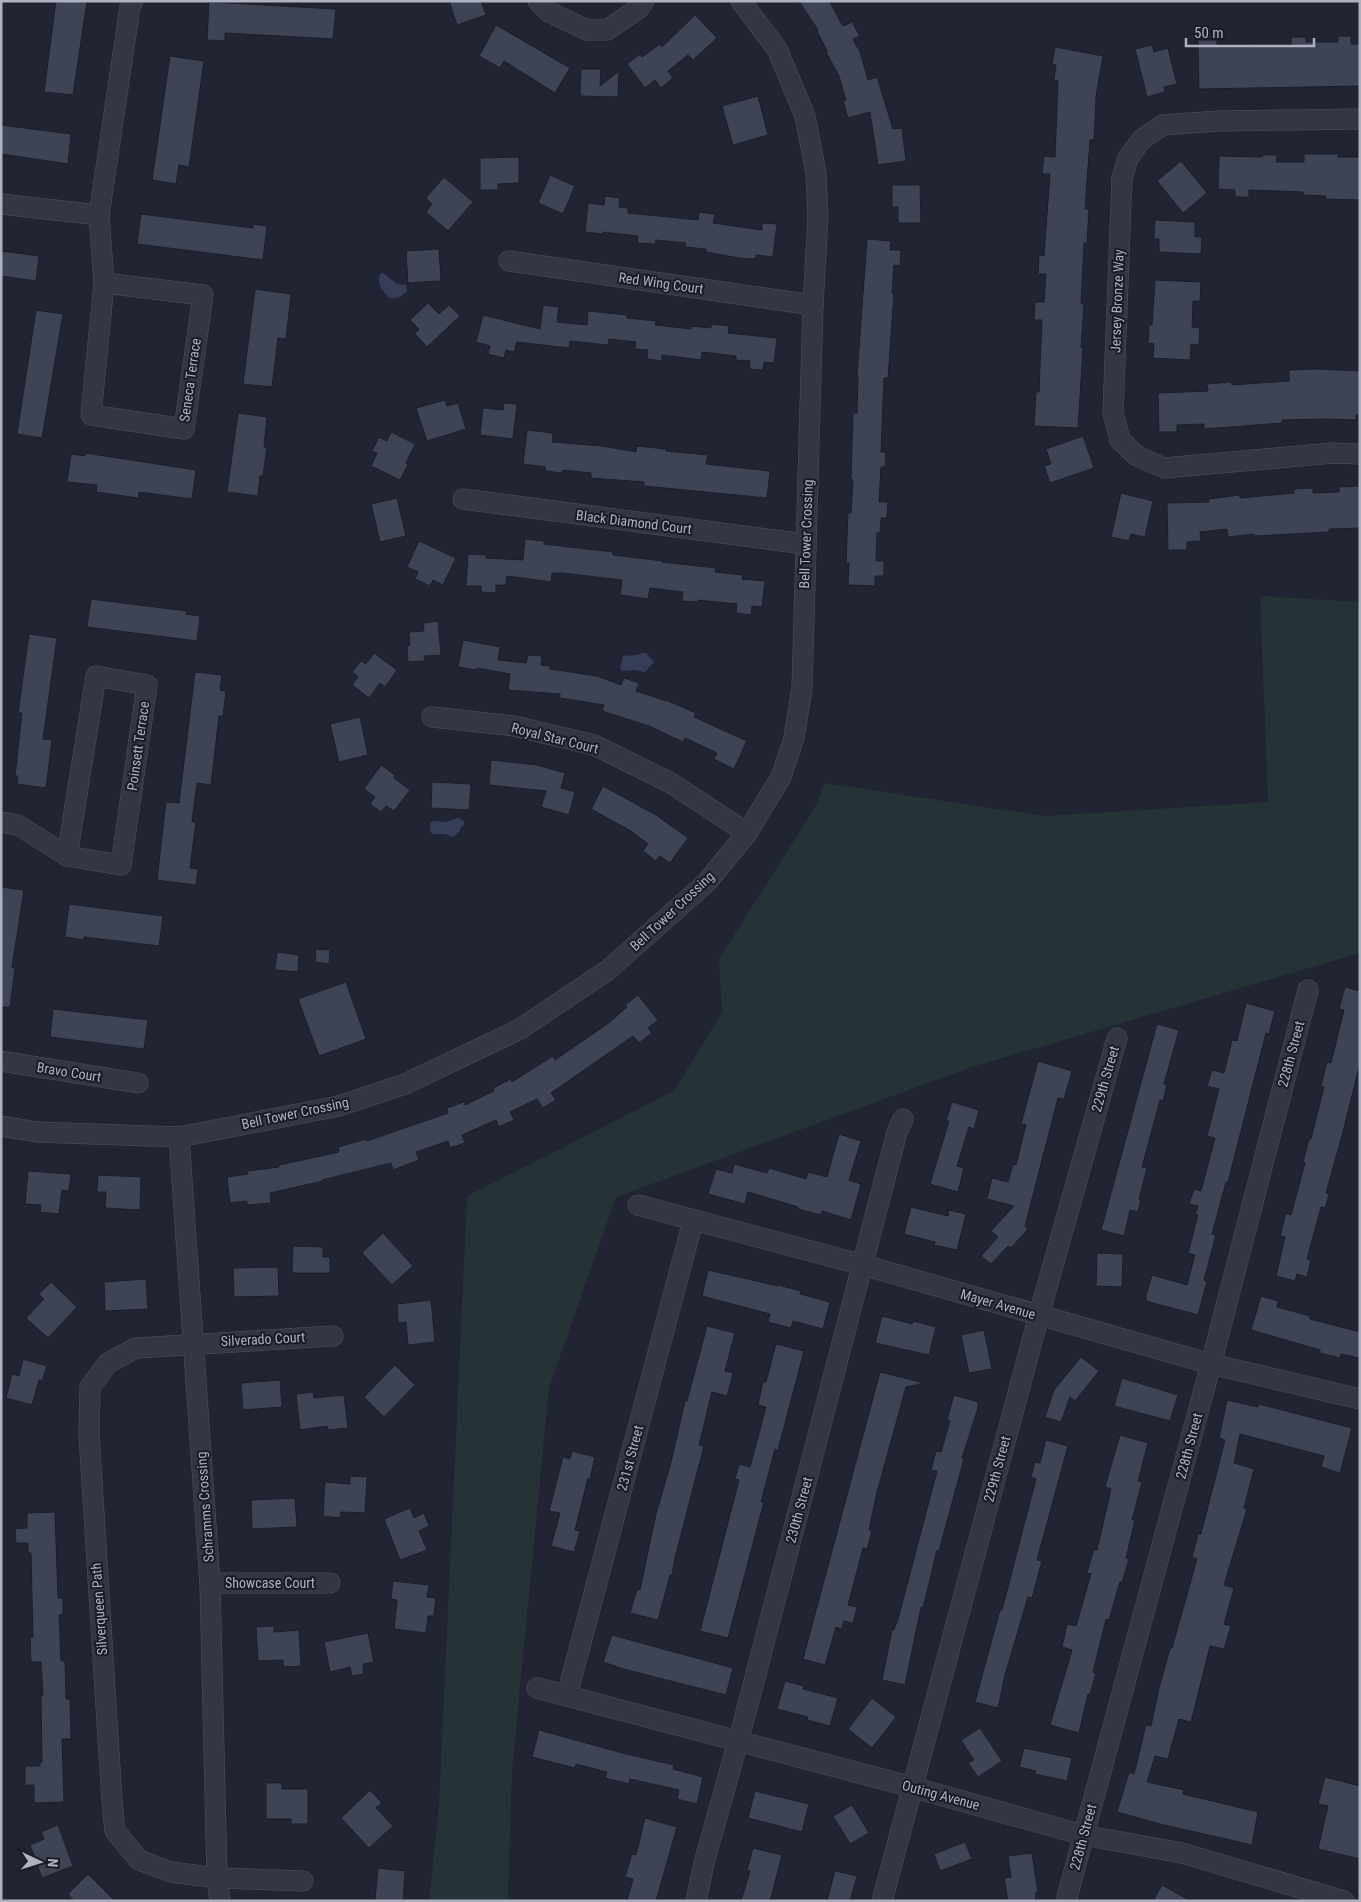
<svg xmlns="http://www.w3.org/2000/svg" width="1361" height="1902" font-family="'Roboto Condensed',sans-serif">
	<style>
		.green { fill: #253236 }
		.water { fill: #363d58 }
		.building { fill: #3f4455; stroke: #1b1e2a }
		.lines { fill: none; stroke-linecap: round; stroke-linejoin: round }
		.minor-casing { stroke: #4e515e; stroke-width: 21 }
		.minor { stroke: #343743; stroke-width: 20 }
		.labels { text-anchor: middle; stroke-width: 4; stroke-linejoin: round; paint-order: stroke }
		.street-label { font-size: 14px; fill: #aeb1c0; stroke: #191c28 }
	</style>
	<rect width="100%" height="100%" fill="#212432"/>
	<polygon class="green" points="1260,596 1360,602 1360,953 972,1067 616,1197 549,1388 512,1771 508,1901 429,1901 439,1804 467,1196 674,1091 722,1012 719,959 817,804 824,783 1044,816 1268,802"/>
	<g class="water">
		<path d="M383,273L397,284L406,285L407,291C401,297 397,299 389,298C383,291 376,284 380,274Z"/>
		<polygon points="642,653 646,653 654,662 645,672 635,670 622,671 620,668 623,656 637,655"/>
		<polygon points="458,818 464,821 464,825 461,827 459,832 453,837 445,834 432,834 430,831 430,823 434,821 445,822"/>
	</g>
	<g class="building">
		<polygon points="56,1 87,1 73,95 44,92"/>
		<polygon points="449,1 481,1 486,15 457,25"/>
		<polygon points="799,1 829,1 843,26 852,22 860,36 853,39 860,52 868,80 877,77 893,129 902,128 906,161 878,165 870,112 848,118 843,101 846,100 839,76 826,52 827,51 817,31 818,30"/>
		<polygon points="209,2 336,9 333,39 225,33 225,41 207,40"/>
		<polygon points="695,15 717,38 693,60 688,55 668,71 673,78 661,88 655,80 645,88 627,64 640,54 642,57 660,44 662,47"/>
		<polygon points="496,25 570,68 555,93 504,61 500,68 479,56"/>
		<polygon points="1338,36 1351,36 1351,44 1360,44 1360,86 1199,89 1198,40 1217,40 1217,45 1255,44 1255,46 1291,46 1291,37 1306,37 1306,42 1338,42"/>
		<polygon points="1152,45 1154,52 1168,48 1177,84 1164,87 1165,92 1147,97 1135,49"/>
		<polygon points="1055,47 1103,56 1096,96 1094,140 1090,140 1085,209 1089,209 1087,243 1084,243 1081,304 1084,304 1081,348 1083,348 1078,428 1034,426 1036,392 1039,392 1042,320 1034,320 1035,302 1044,302 1046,274 1038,274 1039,255 1044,256 1050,174 1042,174 1044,156 1055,157 1058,81 1054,80 1056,65 1052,64"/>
		<polygon points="170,56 204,61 189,167 179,165 176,184 152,180"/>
		<polygon points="581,69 601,69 600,86 619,71 618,97 580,96"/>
		<polygon points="758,96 768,135 733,145 722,106"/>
		<polygon points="1,125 71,134 68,164 1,154"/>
		<polygon points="1304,154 1338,154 1338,157 1360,157 1360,200 1325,199 1326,196 1303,195 1303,192 1249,190 1249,197 1235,197 1235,190 1218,189 1219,156 1262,157 1262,155 1277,155 1276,162 1304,162"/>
		<polygon points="519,157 519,183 498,184 498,190 480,190 480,158"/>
		<polygon points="1181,161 1207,193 1183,213 1157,181"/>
		<polygon points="550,175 575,186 563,214 538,203"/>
		<polygon points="444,177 473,202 448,231 426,212 432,204 426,198"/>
		<polygon points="892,185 920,185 921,223 898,223 898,207 892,207"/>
		<polygon points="605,196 620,198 619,207 628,208 628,213 698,220 699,212 715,214 713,223 762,230 762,223 777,224 773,257 756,255 756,259 739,258 706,252 706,249 685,247 686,243 656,240 655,244 637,243 638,236 603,232 603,234 585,232 588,203 604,205"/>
		<polygon points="141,214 253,228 253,224 267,226 263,260 137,244"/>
		<polygon points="1155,220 1195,222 1195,237 1202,237 1201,254 1159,252 1159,239 1154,239"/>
		<polygon points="867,239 891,241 890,250 901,250 900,266 894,265 892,293 894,293 888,378 884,378 881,452 886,452 885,467 881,467 879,502 888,502 887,518 881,518 880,533 877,533 876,561 884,561 884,576 875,576 875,586 848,585 849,563 846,564 848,513 851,513 853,480 851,479 853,413 857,413 858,376 857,376"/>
		<polygon points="439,249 441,281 408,283 406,251"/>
		<polygon points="1,251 39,256 36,281 1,276"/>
		<polygon points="1155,280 1201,282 1200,301 1193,301 1192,327 1200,328 1199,345 1191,344 1190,360 1153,358 1154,344 1148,343 1149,325 1152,325"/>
		<polygon points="255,289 291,294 286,339 278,338 272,387 243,384"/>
		<polygon points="428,303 439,314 449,305 460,316 427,347 415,334 419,329 410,320"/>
		<polygon points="543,305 559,307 557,322 587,325 588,311 627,315 627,318 656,321 655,325 691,329 691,326 711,328 711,324 729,326 728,333 777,338 774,363 764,362 763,370 749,369 750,361 736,360 736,356 702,352 701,360 662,355 662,361 647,359 648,350 635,349 636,342 609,339 608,345 570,341 569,348 517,342 514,352 506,350 504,358 488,354 490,346 476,342 483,315 540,329"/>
		<polygon points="36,310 63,314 42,438 17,434"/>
		<polygon points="1317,369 1360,371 1360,415 1356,415 1356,420 1328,419 1282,420 1282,423 1204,429 1204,424 1177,425 1177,432 1159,432 1158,393 1208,391 1207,384 1231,382 1232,385 1289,381 1289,370"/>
		<polygon points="445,400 447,406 458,403 466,429 427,441 416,408"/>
		<polygon points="504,403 517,404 513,439 480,435 483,408 503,410"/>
		<polygon points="238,413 267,417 264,447 267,447 263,476 260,476 258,496 227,492"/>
		<polygon points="527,430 553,433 552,442 602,446 636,452 637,446 666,449 666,451 708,455 706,464 770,471 767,498 644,486 644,482 591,478 591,473 563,470 562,473 545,471 545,467 523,464"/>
		<polygon points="391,432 415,444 406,463 408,465 400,480 371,466 377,453 372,451 379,437 387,441"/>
		<polygon points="1083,436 1094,468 1050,483 1044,466 1051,464 1046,449"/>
		<polygon points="85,453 196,470 192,499 139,492 138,498 96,492 97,485 67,482 71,454 85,456"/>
		<polygon points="1360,486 1360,528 1329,529 1329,532 1255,536 1254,534 1228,537 1227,529 1200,532 1201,541 1187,542 1187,550 1168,550 1167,503 1209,502 1208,499 1240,495 1240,498 1294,493 1294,489 1313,488 1313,493 1339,492 1339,487"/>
		<polygon points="1121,493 1153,501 1145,537 1131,534 1129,541 1111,537"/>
		<polygon points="397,498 406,536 380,542 371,504"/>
		<polygon points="525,539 544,541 544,544 613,552 613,555 663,561 662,562 716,568 715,572 743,575 742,579 765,581 762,607 752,606 751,615 736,613 737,604 698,600 698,602 682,601 683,592 650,588 648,599 620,595 622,580 562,573 552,573 551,582 507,576 506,585 496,585 496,593 481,592 481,586 466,586 468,554 486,555 486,558 523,560"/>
		<polygon points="419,541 456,558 443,585 433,580 430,586 415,579 418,572 407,567"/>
		<polygon points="91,599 187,611 186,614 200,616 197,641 87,627"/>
		<polygon points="438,621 441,655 424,656 425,661 408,662 407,646 410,645 409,632 424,631 423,623"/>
		<polygon points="29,634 57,638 43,739 52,740 46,788 17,784 18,776 15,776 22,713 18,713"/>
		<polygon points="463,640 500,647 498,660 526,663 528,655 542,656 541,665 550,666 550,669 597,676 621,685 624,678 639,683 636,691 666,701 666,700 696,713 694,717 747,741 734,769 714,759 717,753 685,738 683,742 649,726 602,711 604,705 560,698 560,694 508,690 510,674 477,668 476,670 458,667"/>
		<polygon points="374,653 397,670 385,687 380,683 369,698 352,685 358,677 352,672 361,661 366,664"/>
		<polygon points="195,672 222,675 220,690 226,691 223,716 219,716 211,785 197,783 192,822 196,822 190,868 198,869 196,885 157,880 166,802 179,803"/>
		<polygon points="360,717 368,755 339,762 330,724"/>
		<polygon points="491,760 537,765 565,773 561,788 575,792 569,815 541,807 546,791 489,785"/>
		<polygon points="381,765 395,775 394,778 410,790 394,811 386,806 381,812 370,804 375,797 364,789"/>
		<polygon points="432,782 471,784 469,810 431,808"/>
		<polygon points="603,786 656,815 688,838 670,863 660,856 656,861 643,851 648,844 631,831 591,809"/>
		<polygon points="1,887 24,890 12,967 15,968 10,1007 1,1007"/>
		<polygon points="69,904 163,916 159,946 84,937 84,940 65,937"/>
		<polygon points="316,949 330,950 329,964 315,962"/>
		<polygon points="277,952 299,955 298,972 275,970"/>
		<polygon points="346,982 366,1039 319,1056 298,999"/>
		<polygon points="1345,987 1360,991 1360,1063 1343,1132 1326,1193 1329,1194 1325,1208 1321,1207 1307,1259 1311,1260 1307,1277 1297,1274 1295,1281 1276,1276 1285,1237 1280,1236 1286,1213 1291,1215 1305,1163 1303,1162 1309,1139 1311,1139 1324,1087 1321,1086 1327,1062 1331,1063 1344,1010 1339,1009"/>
		<polygon points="638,995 658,1020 648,1028 652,1033 639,1043 633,1036 551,1093 556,1100 543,1108 537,1099 510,1112 514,1120 499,1127 496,1120 462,1135 465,1143 450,1148 448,1141 416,1152 419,1160 393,1170 391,1163 322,1180 323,1181 270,1193 271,1203 247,1205 247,1201 230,1203 227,1177 248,1174 247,1171 279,1167 279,1165 339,1152 338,1147 367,1139 367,1141 448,1113 447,1108 464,1102 465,1105 494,1091 493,1088 511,1079 512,1082 553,1056 555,1060 610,1022 627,1007 625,1005"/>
		<polygon points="1246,1003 1275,1011 1269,1034 1266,1033 1228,1182 1226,1182 1212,1234 1216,1235 1204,1280 1207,1281 1198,1315 1146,1301 1146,1295 1152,1275 1187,1285 1195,1255 1188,1253 1198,1215 1195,1214 1198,1206 1189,1204 1194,1189 1201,1191 1215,1138 1207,1136 1219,1089 1207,1086 1212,1070 1224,1073 1232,1040 1237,1041"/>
		<polygon points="53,1009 148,1020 144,1049 50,1037"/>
		<polygon points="1157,1024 1179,1030 1164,1084 1167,1085 1163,1101 1160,1100 1142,1167 1147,1168 1139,1199 1141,1199 1138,1212 1130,1210 1124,1236 1101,1230"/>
		<polygon points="1038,1061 1072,1071 1064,1099 1058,1098 1025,1226 1028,1229 1011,1248 1008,1246 991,1264 981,1256 998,1237 991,1231 1014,1206 987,1199 992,1178 1008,1182 1013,1164 1016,1165 1026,1125 1021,1124"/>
		<polygon points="952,1102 979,1110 974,1129 969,1127 957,1166 964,1168 958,1192 930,1184 949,1121 946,1121"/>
		<polygon points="839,1134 861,1141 849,1180 861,1184 851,1220 822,1211 821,1215 798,1209 798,1207 748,1192 745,1204 708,1194 716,1169 732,1173 734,1164 767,1173 769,1168 806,1179 808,1172 827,1177"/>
		<polygon points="28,1171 71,1174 69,1191 62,1190 59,1214 40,1212 41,1205 25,1204"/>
		<polygon points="98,1175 141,1177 140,1210 105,1208 106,1192 97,1192"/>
		<polygon points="911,1207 948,1216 949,1210 966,1214 957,1250 934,1245 935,1242 904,1234"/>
		<polygon points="383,1233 413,1266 392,1285 362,1253"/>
		<polygon points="293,1246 323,1247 323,1257 330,1257 330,1273 292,1273"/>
		<polygon points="1097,1253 1123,1254 1122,1287 1096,1286"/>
		<polygon points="278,1267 279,1296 234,1297 233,1268"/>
		<polygon points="708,1270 778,1286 778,1285 801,1291 800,1294 830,1302 823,1329 793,1321 791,1328 768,1322 770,1314 702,1296"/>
		<polygon points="146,1279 148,1309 105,1311 104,1282"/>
		<polygon points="51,1282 77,1307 48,1338 26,1318 44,1299 39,1294"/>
		<polygon points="1261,1296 1278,1301 1277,1307 1310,1316 1310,1319 1360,1332 1360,1358 1341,1354 1340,1358 1320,1353 1320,1350 1251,1330"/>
		<polygon points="431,1300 435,1342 408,1345 406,1322 398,1323 397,1304"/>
		<polygon points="882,1316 912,1324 913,1321 936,1327 929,1355 875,1343"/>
		<polygon points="707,1326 735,1333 725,1371 733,1373 727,1396 712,1392 699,1445 704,1446 675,1558 672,1575 670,1575 658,1620 630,1613 637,1589 640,1590 656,1514 671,1462 685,1401 687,1401"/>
		<polygon points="984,1330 992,1369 969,1373 961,1335"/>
		<polygon points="776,1344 804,1351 778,1450 775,1449 761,1502 764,1502 728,1638 700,1631 739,1480 735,1479 739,1464 750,1467 766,1407 758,1405 763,1382 766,1382"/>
		<polygon points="1081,1357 1099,1371 1075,1401 1070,1397 1061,1422 1045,1417 1054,1390"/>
		<polygon points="23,1359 47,1366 42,1381 39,1380 32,1405 6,1398 12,1374 19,1376"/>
		<polygon points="395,1365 415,1385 384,1417 364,1397"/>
		<polygon points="880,1372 924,1383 906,1387 877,1492 869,1530 872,1531 867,1549 863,1548 848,1605 857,1607 853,1623 844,1621 842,1629 836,1627 825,1665 803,1659"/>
		<polygon points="1122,1378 1178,1395 1170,1421 1114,1406"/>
		<polygon points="280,1380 282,1407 243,1410 241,1383"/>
		<polygon points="313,1392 314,1398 344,1395 348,1428 328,1430 327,1426 300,1430 296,1394"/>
		<polygon points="954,1395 978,1402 978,1408 962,1458 964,1459 939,1551 937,1550 923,1608 921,1607 905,1685 882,1680 892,1630 894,1630 896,1623 897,1623 937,1471 931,1470 936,1451 941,1452 950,1421 947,1420"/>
		<polygon points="1227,1400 1258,1407 1259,1404 1352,1428 1340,1473 1321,1467 1324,1456 1240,1434 1234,1463 1254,1469 1244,1508 1247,1509 1224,1585 1234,1588 1224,1624 1231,1626 1224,1649 1210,1646 1191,1722 1179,1719 1168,1759 1155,1756 1147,1782 1184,1790 1183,1794 1258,1812 1252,1845 1160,1824 1117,1812 1129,1772 1134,1774 1146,1725 1151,1726 1159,1688 1170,1648 1172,1648 1197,1559 1192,1557 1198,1534 1201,1534 1225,1440 1219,1438"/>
		<polygon points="1120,1435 1148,1443 1138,1481 1142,1482 1132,1520 1135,1520 1126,1558 1129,1559 1122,1583 1120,1582 1109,1620 1106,1619 1093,1672 1096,1673 1090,1695 1088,1694 1079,1733 1050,1725 1072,1650 1062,1647 1067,1624 1076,1626 1091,1574 1087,1573 1094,1549 1097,1550 1111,1489 1105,1487"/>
		<polygon points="1046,1440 1068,1446 1037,1560 1042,1561 1032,1598 1028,1597 1005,1675 998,1708 975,1702 1000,1610 1002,1610 1036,1479 1031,1477 1035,1462 1040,1463"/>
		<polygon points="572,1451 595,1457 590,1479 588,1478 575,1530 580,1531 574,1552 551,1546 560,1513 549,1511 563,1457 570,1459"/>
		<polygon points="350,1476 367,1477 365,1513 341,1512 340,1518 323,1516 325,1482 350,1484"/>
		<polygon points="295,1498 297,1527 252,1529 251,1500"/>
		<polygon points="410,1508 414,1518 424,1513 429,1526 419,1531 427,1550 400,1560 384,1519"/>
		<polygon points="55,1512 58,1598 63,1598 63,1614 59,1615 61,1661 65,1661 66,1699 70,1699 71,1739 62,1739 64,1802 34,1803 34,1785 25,1785 25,1766 40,1766 40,1762 42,1762 41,1695 43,1695 41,1662 31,1662 30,1637 33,1637 31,1553 28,1553 28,1543 16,1543 15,1529 27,1528 27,1513"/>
		<polygon points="393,1581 429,1585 427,1597 436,1598 434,1616 428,1616 426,1633 394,1629 397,1600 391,1599"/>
		<polygon points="274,1626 274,1632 299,1630 301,1666 283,1667 283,1660 258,1661 256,1627"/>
		<polygon points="368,1633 374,1662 363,1664 364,1674 352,1676 350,1667 330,1672 324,1642"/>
		<polygon points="612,1635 733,1668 726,1695 627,1670 603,1662"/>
		<polygon points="785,1681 804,1686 803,1689 838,1698 830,1726 807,1720 808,1717 777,1709"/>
		<polygon points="872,1698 896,1717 872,1748 848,1729"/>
		<polygon points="980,1728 1002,1761 978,1777 968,1763 974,1760 961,1740"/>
		<polygon points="539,1730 626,1754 674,1765 673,1769 703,1777 697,1804 677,1799 679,1790 630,1779 629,1784 605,1778 607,1772 576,1764 575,1768 532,1757"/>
		<polygon points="1024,1748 1072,1758 1067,1781 1035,1774 1036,1771 1019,1767"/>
		<polygon points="1325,1777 1360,1786 1360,1859 1318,1849 1328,1806 1318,1804"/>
		<polygon points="266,1783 282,1783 282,1789 308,1789 308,1824 291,1824 291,1819 266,1819"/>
		<polygon points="370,1790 382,1803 376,1808 393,1826 369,1848 341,1818"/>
		<polygon points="755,1791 809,1804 802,1832 748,1818"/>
		<polygon points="852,1805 869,1833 850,1844 833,1816"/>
		<polygon points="645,1818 677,1827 656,1901 627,1901 633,1879 625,1877 632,1854 636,1855"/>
		<polygon points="58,1825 73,1866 42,1878 30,1845 44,1839 41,1832"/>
		<polygon points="965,1842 972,1859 940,1871 934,1854"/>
		<polygon points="753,1848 782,1855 770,1901 741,1901 750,1871 747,1870"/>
		<polygon points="1032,1853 1038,1892 1036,1892 1035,1901 1008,1901 1004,1878 1011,1877 1008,1856"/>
		<polygon points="378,1868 405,1871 403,1901 375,1901"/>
		<polygon points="835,1871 857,1876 850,1901 827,1901"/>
		<polygon points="88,1874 115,1901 74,1901 68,1894"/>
		<polygon points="1162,1885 1191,1901 1153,1901"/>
	</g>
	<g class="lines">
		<g class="minor-casing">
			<g id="minor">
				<polyline points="538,1 549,12 587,30 607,30 639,8 644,1"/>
				<polyline points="1360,119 1219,121 1163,125 1142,139 1128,158 1122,178 1113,413 1120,440 1137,456 1164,468 1333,453 1360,454"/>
				<polyline points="1,204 99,215"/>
				<polyline points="509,261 813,305"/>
				<polygon points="104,283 203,295 184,429 91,415"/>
				<polyline points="104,283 99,215 130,7 133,1"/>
				<polyline points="463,499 805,544"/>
				<polygon points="96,676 147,685 121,865 67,856"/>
				<polyline points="432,717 514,726 594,745 671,783 747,833"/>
				<polyline points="1,822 18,825 67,856"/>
				<polyline points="1,1061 138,1083"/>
				<polyline points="1,1126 37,1132 179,1137 339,1106 405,1084 520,1029 608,970 707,882 747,833 781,777 794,738 802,688 813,305 818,217 816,173 805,116 777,49 741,1"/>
				<polyline points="179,1137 210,1583 217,1878 220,1901"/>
				<polyline points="638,1205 863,1265 1211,1364 1360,1399"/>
				<polyline points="210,1583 330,1583"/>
				<polyline points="537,1688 912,1787 1083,1835 1182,1853 1344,1901"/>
				<polyline points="567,1695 693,1221"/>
				<polyline points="303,1881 217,1878 171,1872 139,1860 115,1831 112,1801 89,1434 90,1387 108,1363 136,1348 333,1336"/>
				<polyline points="696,1901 704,1863 744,1720 897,1132 903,1119"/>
				<polyline points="882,1901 1039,1315 1117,1038"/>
				<polyline points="1066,1901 1211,1364 1308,990"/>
			</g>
		</g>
		<use href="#minor" class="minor"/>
	</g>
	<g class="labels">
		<g class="street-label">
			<text transform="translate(661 283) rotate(8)" y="5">Red Wing Court</text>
			<text transform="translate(1117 301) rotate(-88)" y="5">Jersey Bronze Way</text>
			<text transform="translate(190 380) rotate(-82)" y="5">Seneca Terrace</text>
			<text transform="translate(634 522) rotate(7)" y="5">Black Diamond Court</text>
			<text transform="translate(806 534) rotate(-88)" y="5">Bell Tower Crossing</text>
			<text transform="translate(555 738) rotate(14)" y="5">Royal Star Court</text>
			<text transform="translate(138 746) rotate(-82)" y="5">Poinsett Terrace</text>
			<text transform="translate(672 911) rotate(-43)" y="5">Bell Tower Crossing</text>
			<text transform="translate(1291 1054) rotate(-75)" y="5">228th Street</text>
			<text transform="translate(69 1072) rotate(9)" y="5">Bravo Court</text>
			<text transform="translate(1105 1079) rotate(-74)" y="5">229th Street</text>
			<text transform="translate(295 1113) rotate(-12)" y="5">Bell Tower Crossing</text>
			<text transform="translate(998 1304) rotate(16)" y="5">Mayer Avenue</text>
			<text transform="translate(263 1339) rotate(-3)" y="5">Silverado Court</text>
			<text transform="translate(1189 1446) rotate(-75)" y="5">228th Street</text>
			<text transform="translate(630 1458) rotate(-75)" y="5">231st Street</text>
			<text transform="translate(997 1469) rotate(-75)" y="5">229th Street</text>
			<text transform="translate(205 1507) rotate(-94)" y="5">Schramms Crossing</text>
			<text transform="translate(799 1510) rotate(-75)" y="5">230th Street</text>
			<text x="270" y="1588">Showcase Court</text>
			<text transform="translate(99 1609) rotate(-94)" y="5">Silverqueen Path</text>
			<text transform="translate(941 1795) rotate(15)" y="5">Outing Avenue</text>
			<text transform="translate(1083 1837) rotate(-75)" y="5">228th Street</text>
		</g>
	</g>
	<rect width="1361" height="1902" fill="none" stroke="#aeb1c0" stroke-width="5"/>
	<g transform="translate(40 1862) rotate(94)" stroke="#191c28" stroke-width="4" paint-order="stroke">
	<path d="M0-4L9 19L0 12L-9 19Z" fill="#aeb1c0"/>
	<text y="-8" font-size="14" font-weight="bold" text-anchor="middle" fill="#aeb1c0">N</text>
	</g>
	<path d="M1186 38v8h128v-8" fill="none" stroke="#aeb1c0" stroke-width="2.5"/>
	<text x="1194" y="38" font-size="15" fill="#aeb1c0" stroke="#191c28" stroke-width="4" paint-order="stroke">50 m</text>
</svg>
